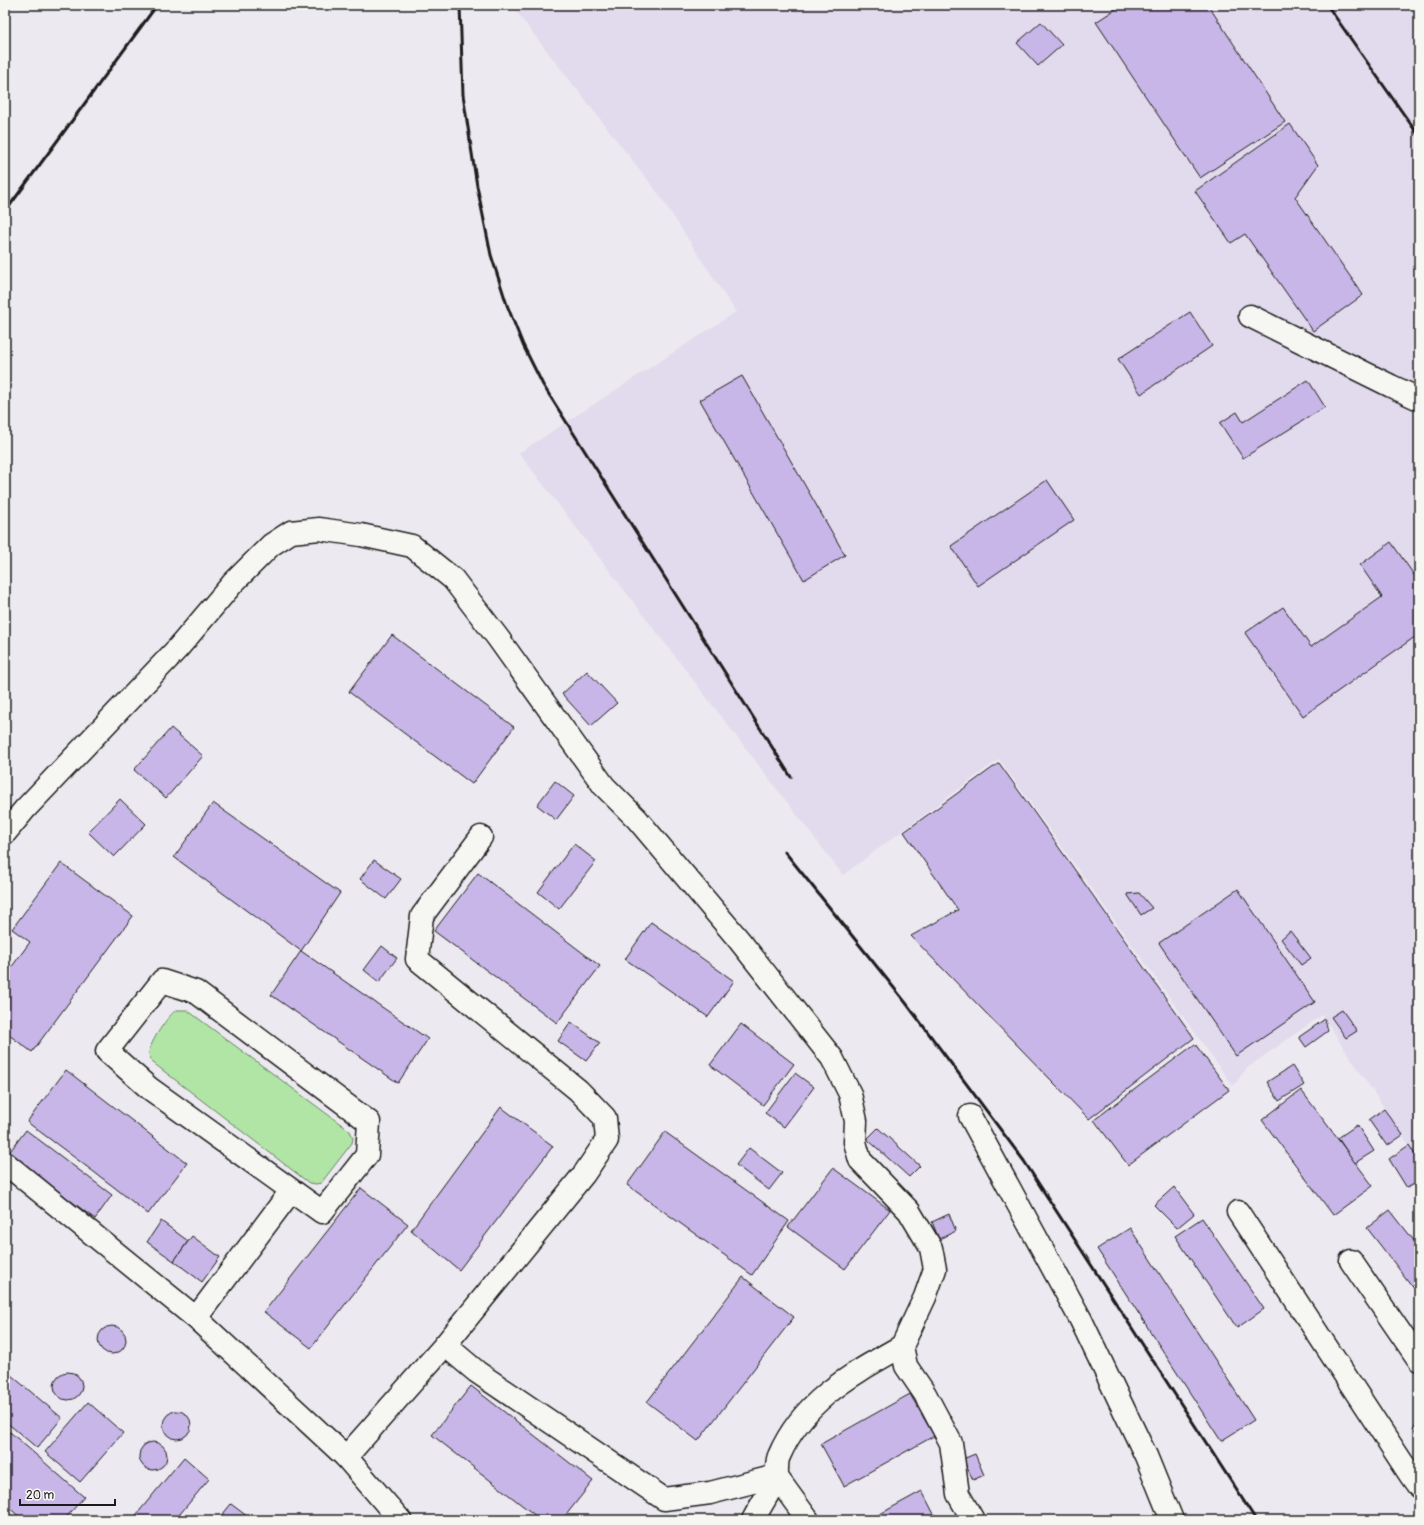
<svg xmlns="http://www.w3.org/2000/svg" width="1424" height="1525" font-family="Pangolin,sans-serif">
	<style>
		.built { fill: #e2daed }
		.green { fill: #b1e5a6; stroke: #668061 }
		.building { fill: #c7b6e7; stroke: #1c1c1c }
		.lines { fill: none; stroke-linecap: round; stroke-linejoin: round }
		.minor-casing { stroke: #1c1c1c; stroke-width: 25 }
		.minor { stroke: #f6f6f2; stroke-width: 22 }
		.rail { stroke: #1c1c1c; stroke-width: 3 }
	</style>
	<rect width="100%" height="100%" fill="#ede9f0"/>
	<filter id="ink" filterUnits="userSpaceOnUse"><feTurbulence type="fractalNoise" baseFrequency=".025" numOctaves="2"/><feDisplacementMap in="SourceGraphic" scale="8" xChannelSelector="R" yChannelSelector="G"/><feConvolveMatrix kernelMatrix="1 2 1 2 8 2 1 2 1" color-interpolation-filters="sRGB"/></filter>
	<g filter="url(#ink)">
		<polygon class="built" points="511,5 1419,5 1419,1160 1322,1015 1247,1068 1233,1086 999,759 843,875 519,453 736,312 658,193"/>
		<path class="green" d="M177,1010H187L195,1016L350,1131L353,1138L352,1143L321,1183L316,1184L309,1183L152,1062C151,1059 149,1056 149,1053C149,1044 169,1013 177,1010Z"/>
		<g class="building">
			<polygon points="1122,5 1208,5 1285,122 1200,178 1096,22"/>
			<polygon points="1041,22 1062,45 1038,66 1017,43"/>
			<polygon points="1290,124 1318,165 1295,197 1363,295 1313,331 1245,234 1231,243 1195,191"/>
			<polygon points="1190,312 1212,346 1141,394 1118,359"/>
			<polygon points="742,376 845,555 804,580 700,400"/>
			<polygon points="1308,380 1325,407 1243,458 1220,423 1237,412 1243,422"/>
			<polygon points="1047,480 1074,520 978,586 951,546"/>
			<polygon points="1391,542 1419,582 1419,634 1303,716 1245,633 1283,607 1311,647 1382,597 1360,565"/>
			<polygon points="392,635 514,727 472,784 349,692"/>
			<polygon points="587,671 617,703 591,726 562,694"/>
			<polygon points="171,728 203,756 166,798 134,770"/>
			<polygon points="999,763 1194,1038 1089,1119 911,936 958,910 904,832"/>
			<polygon points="555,781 574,796 556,820 537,805"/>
			<polygon points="120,799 146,824 114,857 88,832"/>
			<polygon points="213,803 340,893 301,951 174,857"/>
			<polygon points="574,844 596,861 559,909 538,892"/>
			<polygon points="374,860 401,879 386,899 360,879"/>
			<polygon points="61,863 133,916 32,1052 5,1032 5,976 30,942 12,929"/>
			<polygon points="478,873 600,966 557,1023 434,931"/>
			<polygon points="1238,889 1315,1002 1236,1056 1159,943"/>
			<polygon points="1139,893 1152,908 1141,915 1127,894"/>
			<polygon points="651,922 734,981 708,1017 625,959"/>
			<polygon points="1290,931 1311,958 1301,965 1281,939"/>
			<polygon points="382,946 397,958 379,982 364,970"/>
			<polygon points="301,951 428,1039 398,1083 271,995"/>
			<polygon points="1342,1010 1357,1031 1346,1038 1331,1017"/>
			<polygon points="1325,1019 1328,1031 1306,1047 1299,1037"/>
			<polygon points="571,1022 600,1043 586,1061 558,1041"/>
			<polygon points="741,1024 794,1064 763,1105 710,1065"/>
			<polygon points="1195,1044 1229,1090 1128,1165 1094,1120"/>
			<polygon points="1292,1066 1304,1085 1279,1101 1267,1082"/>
			<polygon points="66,1070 187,1163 148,1214 114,1187 27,1122"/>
			<polygon points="795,1073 814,1087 784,1127 765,1113"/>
			<polygon points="1301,1090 1373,1186 1333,1215 1262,1120"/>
			<polygon points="501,1107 553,1146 459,1270 411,1230"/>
			<polygon points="1384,1109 1403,1135 1387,1146 1369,1120"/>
			<polygon points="1357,1125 1374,1151 1355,1163 1338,1138"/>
			<polygon points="878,1128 920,1166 909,1177 867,1139"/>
			<polygon points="26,1130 112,1195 95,1219 8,1154"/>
			<polygon points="665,1132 789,1221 752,1275 627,1185"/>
			<polygon points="1409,1145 1419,1161 1419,1181 1407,1188 1389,1159"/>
			<polygon points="749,1148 782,1173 769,1190 736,1165"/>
			<polygon points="833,1168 890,1210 845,1269 788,1227"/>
			<polygon points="1174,1187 1194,1214 1177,1228 1154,1205"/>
			<polygon points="361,1188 408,1224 311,1348 264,1312"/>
			<polygon points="1390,1210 1419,1247 1419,1295 1367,1228"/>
			<polygon points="949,1214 956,1231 939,1239 932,1222"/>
			<polygon points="1202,1218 1264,1309 1237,1328 1175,1236"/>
			<polygon points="161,1221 188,1241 174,1261 147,1242"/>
			<polygon points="1130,1228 1254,1420 1221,1441 1097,1249"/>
			<polygon points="192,1236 220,1257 202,1282 174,1261"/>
			<polygon points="743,1277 794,1317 698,1441 647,1402"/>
			<circle cx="112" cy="1340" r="14"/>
			<polygon points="5,1370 62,1418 37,1448 5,1421"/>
			<circle cx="68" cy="1386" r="14"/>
			<polygon points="471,1386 593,1481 562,1520 541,1520 432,1435"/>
			<polygon points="910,1394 934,1436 844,1486 821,1444"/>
			<polygon points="88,1402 123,1433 80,1482 45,1452"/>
			<circle cx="177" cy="1425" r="14"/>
			<polygon points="1419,1424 1419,1436 1413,1428"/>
			<polygon points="10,1432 84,1497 64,1520 23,1520 5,1504 5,1437"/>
			<circle cx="153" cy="1456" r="14"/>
			<polygon points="975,1454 984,1475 973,1480 963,1459"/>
			<polygon points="184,1457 209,1479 175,1520 132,1520"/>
			<polygon points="922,1491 937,1520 869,1520"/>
			<polygon points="231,1504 252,1520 218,1520"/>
		</g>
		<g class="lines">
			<g class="minor-casing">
				<g id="minor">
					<polyline points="1250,316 1391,386 1419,399"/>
					<polyline points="5,833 25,809 178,648 233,583 271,545 291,532 319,529 361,535 412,546 453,579 498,638 604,786 637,819 739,940 832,1058 850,1094 856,1121 855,1142 860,1160 909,1211 931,1248 935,1269 925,1297 902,1346 906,1366 925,1394 951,1443 958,1494 973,1520"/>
					<polygon points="162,981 196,992 369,1122 367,1155 322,1212 149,1088 107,1051"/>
					<polyline points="970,1116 1081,1320 1146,1456 1172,1520"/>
					<polyline points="5,1163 196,1318 346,1457 400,1520"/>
					<polyline points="1238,1212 1411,1476 1419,1487"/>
					<polyline points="1351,1261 1419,1360"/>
					<polyline points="196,1318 291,1191"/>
					<polyline points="445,1345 584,1174 607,1140 605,1118 578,1090 417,959 422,916 481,837"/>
					<polyline points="346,1457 445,1345 477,1372 664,1499 710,1493 776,1476 808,1520"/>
					<path d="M753,1520C759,1508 772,1489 776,1477C778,1470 776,1462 779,1456C803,1400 851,1375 902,1346"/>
				</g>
			</g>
			<use href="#minor" class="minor"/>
			<g class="rail">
				<polyline points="460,5 463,95 477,186 491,255 507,305 523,345 543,385 791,777"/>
				<polyline points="1327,5 1419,136"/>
				<polyline points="5,212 157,5"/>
				<polyline points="785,852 906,1003 1024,1161 1256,1520"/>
			</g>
		</g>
	</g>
	<rect width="1424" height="1525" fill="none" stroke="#f6f6f2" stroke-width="20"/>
	<rect x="10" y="10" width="1404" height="1505" fill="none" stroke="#1c1c1c" stroke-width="1.5" filter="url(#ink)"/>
	<path d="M20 1499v6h95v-6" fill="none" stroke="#1c1c1c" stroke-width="2"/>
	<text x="26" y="1499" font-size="12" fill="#1c1c1c" stroke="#f6f6f2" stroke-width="3" paint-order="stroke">20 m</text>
</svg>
